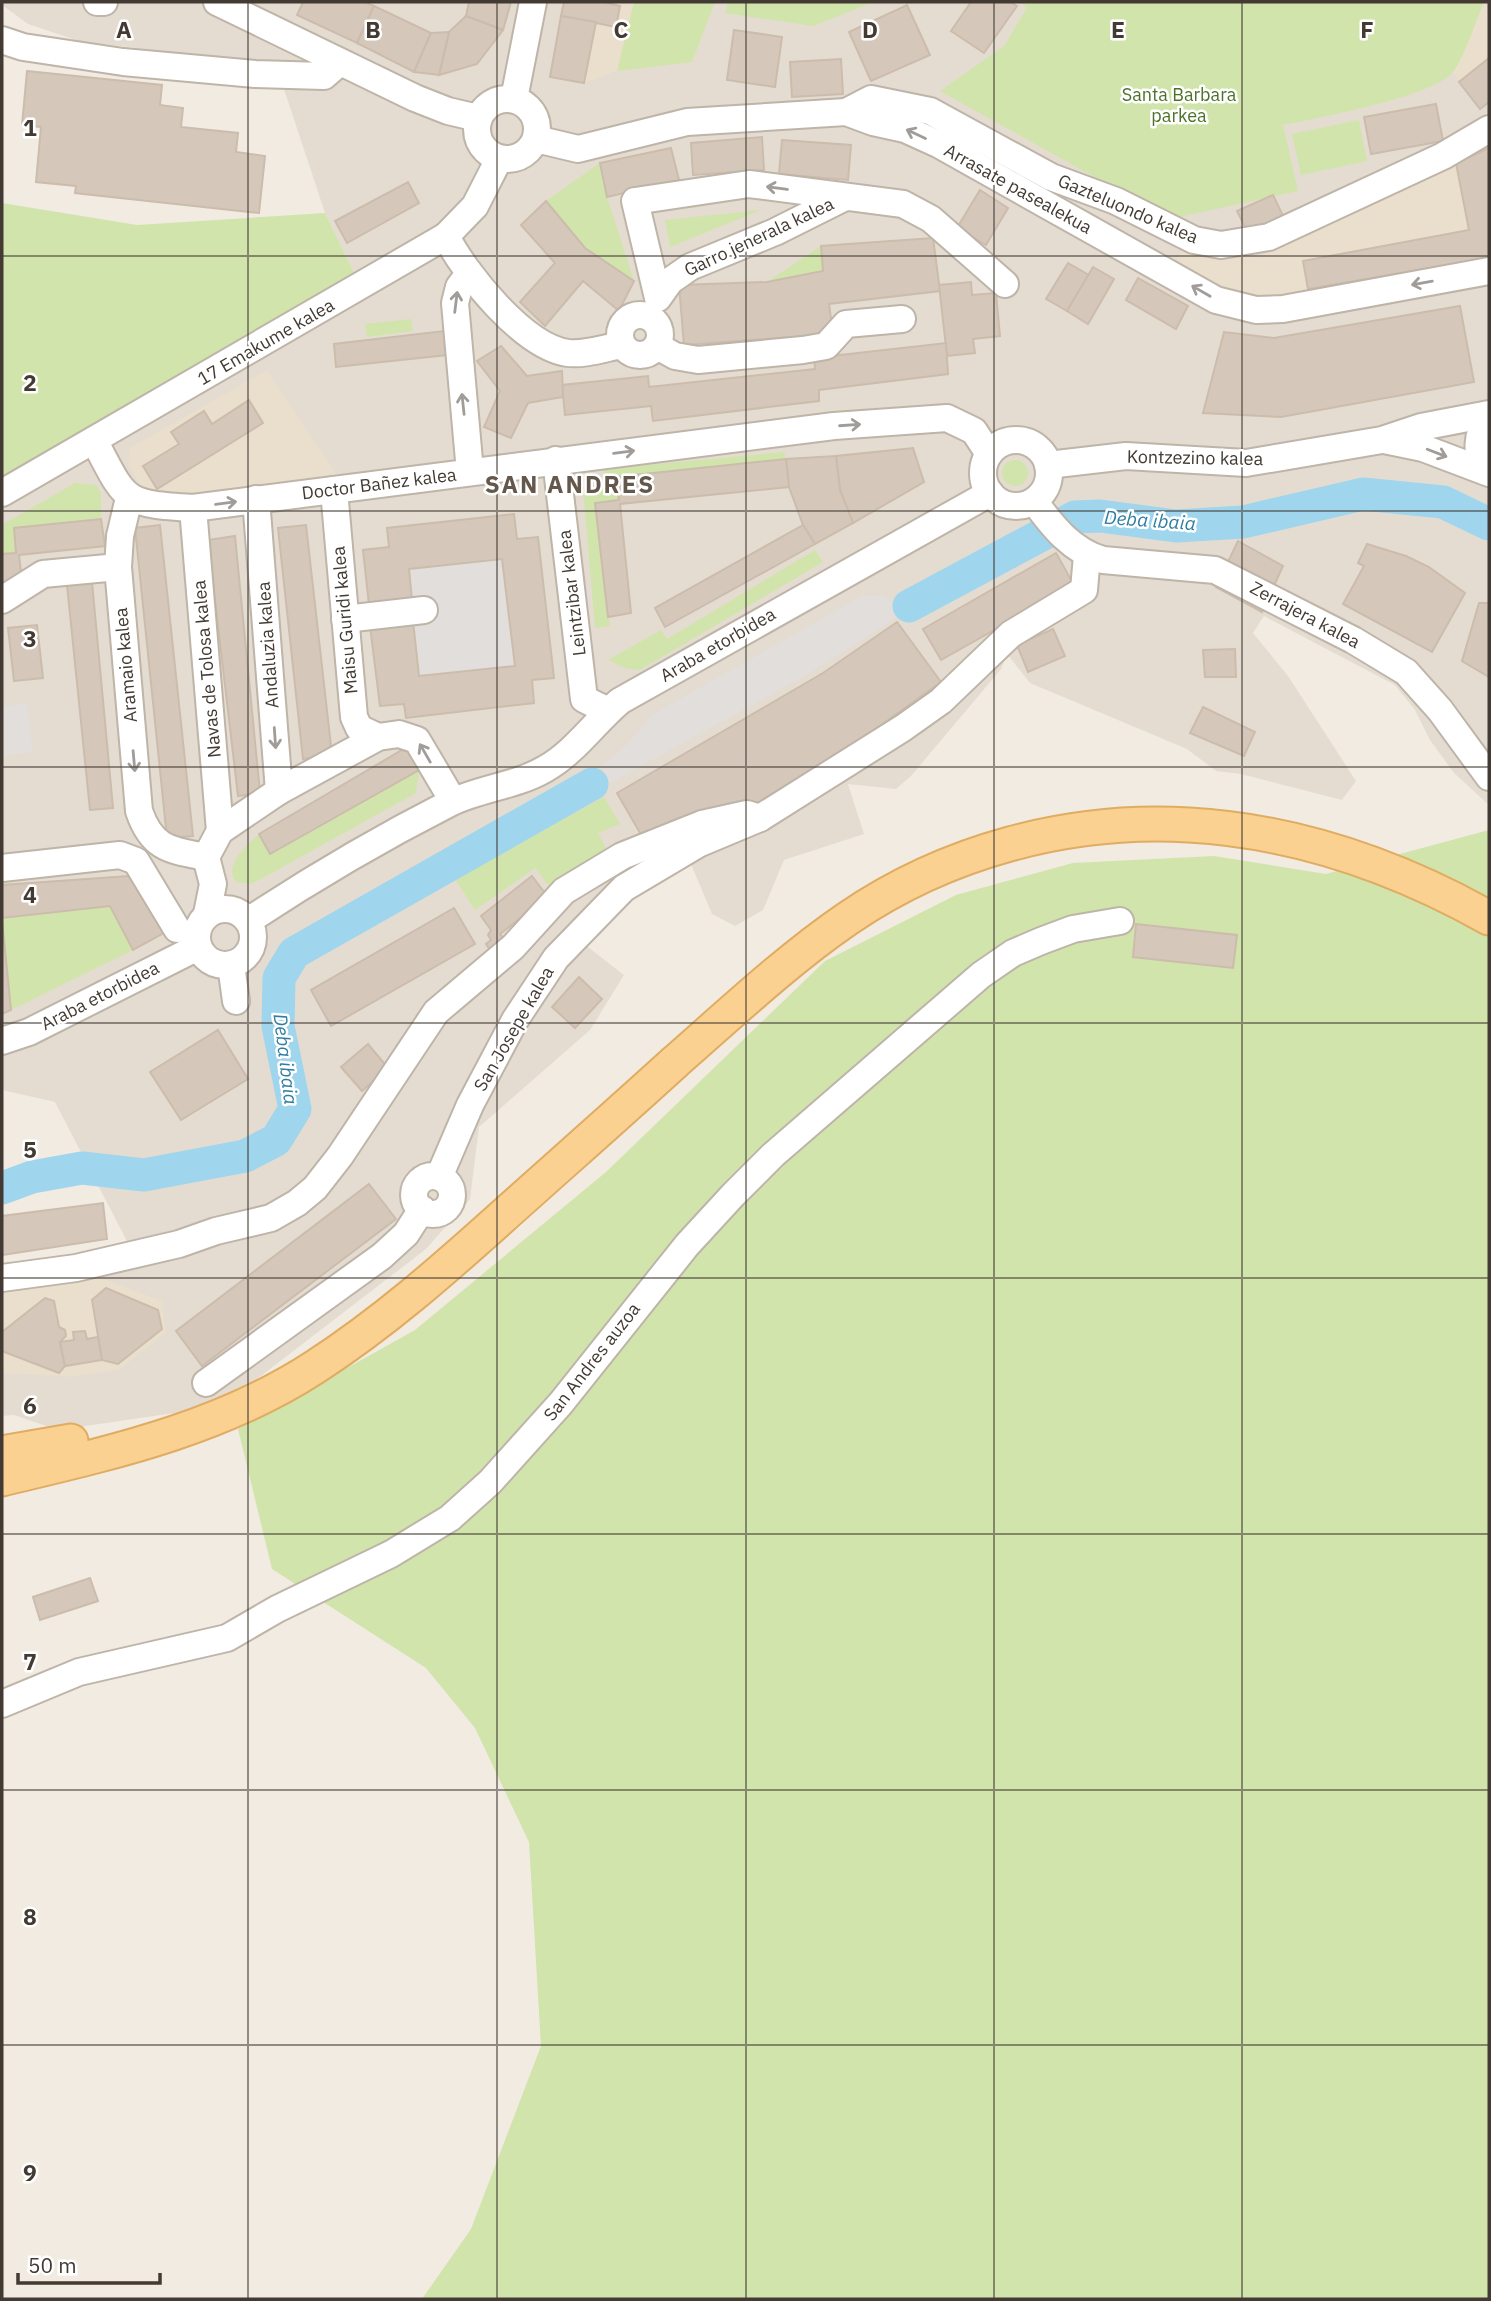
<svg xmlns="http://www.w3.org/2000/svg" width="1491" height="2301" font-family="'IBM Plex Sans',sans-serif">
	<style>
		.residential { fill: #e4dcd0 }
		.education { fill: #eadecc }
		.green { fill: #d1e4ab }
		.parking { fill: #e1dedb }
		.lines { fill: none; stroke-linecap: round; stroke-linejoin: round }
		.river { stroke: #9fd5ed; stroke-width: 33 }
		.building { fill: #d5c8bb; stroke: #ccbcac; stroke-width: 2 }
		.minor-casing { stroke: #beb4a8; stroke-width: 30 }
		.major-casing { stroke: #dfac62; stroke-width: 37 }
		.minor { stroke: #fff; stroke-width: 26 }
		.major { stroke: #fbd191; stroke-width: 33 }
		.oneway { stroke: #a09c99 }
		.grid { fill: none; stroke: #423a33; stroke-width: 2; stroke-opacity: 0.55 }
		.labels { text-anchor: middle; stroke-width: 5; stroke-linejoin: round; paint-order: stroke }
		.park-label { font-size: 18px; fill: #4c7129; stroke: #fff }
		.street-label { font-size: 18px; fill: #423a33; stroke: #fff }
		.water-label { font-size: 19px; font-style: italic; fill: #2f7da1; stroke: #fff }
		.district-label { font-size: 24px; font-weight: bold; letter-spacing: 2px; fill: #64574b; stroke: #fff }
		.grid-label { font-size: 23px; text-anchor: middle; font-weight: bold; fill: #423a33; stroke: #fff; stroke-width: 5; stroke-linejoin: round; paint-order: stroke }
	</style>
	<rect width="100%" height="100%" fill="#f1ebe2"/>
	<polygon class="residential" points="2,2 1489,2 1489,805 1454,773 1430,740 1415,710 1395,685 1264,616 1253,633 1288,676 1356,781 1342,800 1241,774 1216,771 1187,749 1030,683 1007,654 1001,669 911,776 896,789 848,784 864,834 784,860 763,910 735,926 712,914 688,857 628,898 584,944 624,975 590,1030 479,1127 470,1199 426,1249 222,1406 58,1430 14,1415 2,1416 2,1266 130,1247 55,1102 2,1090 2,481 356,277 325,213 276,65 79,41 28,24 2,5"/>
	<g class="education">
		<polygon points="564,2 715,2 692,62 617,71 584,83 550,77"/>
		<polygon points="1484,2 1489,2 1489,102 1480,109 1453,72"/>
		<polygon points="1489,148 1489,258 1308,289 1274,299 1222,291 1172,267 1184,248 1221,257 1259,257"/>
		<polygon points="267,370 338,476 185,497 152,495 142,488 128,465 130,448"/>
		<polygon points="99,1277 162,1301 166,1332 119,1370 71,1377 2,1373 2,1291"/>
	</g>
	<g class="green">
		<polygon points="634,2 715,2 692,62 617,71"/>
		<polygon points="728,2 874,2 813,26 725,13"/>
		<path d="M1020,2H1484C1477,18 1463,60 1453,72C1432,97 1317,118 1283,125L1298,191L1170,219L940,91L1004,46L1027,8Z"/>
		<polygon points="1359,120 1367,161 1301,175 1292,134"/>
		<polygon points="600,163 607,197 634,281 585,248 546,201"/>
		<polygon points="2,203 137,225 325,213 356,277 2,481"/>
		<polygon points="761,210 670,247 665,220"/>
		<polygon points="821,246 823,271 767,282"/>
		<polygon points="411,319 413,331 367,337 365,324"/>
		<polygon points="784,452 786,459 616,477 619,500 595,503 610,626 595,628 583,487 605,484 604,469"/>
		<circle cx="1015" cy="473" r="13"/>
		<polygon points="75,483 96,485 101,493 101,519 14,528 16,553 2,554 2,525"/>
		<polygon points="815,550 823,562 640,670 625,668 608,660 661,630 667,639"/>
		<path d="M419,770L416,793L261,879L251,884L236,882C223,865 247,845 259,834L271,854Z"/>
		<polygon points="604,797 620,824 598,833 607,851 549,886 535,868 475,910 455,879"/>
		<polygon points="1489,830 1489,2299 422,2299 471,2229 541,2046 529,1842 475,1728 426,1668 272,1569 238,1429 415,1330 606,1172 825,961 956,895 1073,863 1214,856 1326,874"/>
		<polygon points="110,906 133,950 11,1010 2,918"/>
	</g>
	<g class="parking">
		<polygon points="502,559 515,666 419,676 409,569"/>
		<polygon points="862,596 885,596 901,614 813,671 610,783 601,767 630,742 652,715"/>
		<polygon points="27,704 33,752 2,756 2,706"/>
	</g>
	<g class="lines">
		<g class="river">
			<polyline points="909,606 1075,517 1100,516 1176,526 1243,522 1363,494 1443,502 1489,524"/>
			<polyline points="2,1188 32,1177 82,1168 144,1175 245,1156 276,1140 295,1109 278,1026 279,978 294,953 592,784"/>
		</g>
	</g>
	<g class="building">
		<polygon points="303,2 365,2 374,6 357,43 297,15"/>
		<polygon points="469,2 511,2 503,30 466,16"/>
		<polygon points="564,2 604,2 620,6 616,27 561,16"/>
		<polygon points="971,2 1010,2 1017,6 984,53 951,31"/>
		<polygon points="907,5 930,55 871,81 849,32"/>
		<polygon points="374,6 431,33 414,72 357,43"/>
		<polygon points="466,16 503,30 477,64 439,75 449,32"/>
		<polygon points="561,16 596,22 584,83 550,77"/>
		<polygon points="734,30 782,37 775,87 727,80"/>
		<polygon points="449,32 439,75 414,72 431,33"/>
		<polygon points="1489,58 1489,102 1480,109 1459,82"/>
		<polygon points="841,59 843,94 792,97 790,62"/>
		<polygon points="27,71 162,85 160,105 183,108 181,127 238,133 236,152 265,156 259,213 75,193 76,186 36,182 41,127 22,125"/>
		<polygon points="1436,104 1443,141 1371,154 1364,117"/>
		<polygon points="762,137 764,170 693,175 691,143"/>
		<polygon points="782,140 851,145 848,180 779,174"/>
		<polygon points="671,148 679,180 607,197 600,163"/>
		<polygon points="1489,148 1489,258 1308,289 1303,261 1469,230 1456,163"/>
		<polygon points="408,182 419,203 347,243 335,221"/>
		<polygon points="980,190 1008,208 986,245 957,228"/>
		<polygon points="1273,195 1284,218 1249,235 1237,211"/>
		<polygon points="546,201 585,248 634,281 619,311 583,281 545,326 520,302 555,263 521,225"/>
		<polygon points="933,238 940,291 829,304 833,334 684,345 679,285 767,282 823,271 821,246"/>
		<polygon points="1068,263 1089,275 1067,311 1046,299"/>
		<polygon points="1093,267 1114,279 1088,324 1067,311"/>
		<polygon points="1138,278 1188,306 1176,329 1126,300"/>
		<polygon points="971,282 972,295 996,293 1000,336 973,339 975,353 947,356 939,285"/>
		<polygon points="1460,306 1474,382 1281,417 1203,413 1224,332 1274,338"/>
		<polygon points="444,331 447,355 336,367 334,344"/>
		<polygon points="946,343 948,374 819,390 819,401 653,421 651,406 565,415 562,385 648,376 649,387 815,369 814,358"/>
		<polygon points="501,346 527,376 562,371 563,397 528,403 511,438 484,427 500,391 477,361"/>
		<polygon points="249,400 263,423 157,489 143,466 179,444 171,432 204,411 212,424"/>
		<polygon points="913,448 924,482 853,523 840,490 836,456"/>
		<polygon points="836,456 840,490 853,523 815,544 803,525 789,487 786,459"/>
		<polygon points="786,459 789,487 620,504 631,613 608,617 595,503 619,500 616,477"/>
		<polygon points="514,514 517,539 538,537 554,678 532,680 534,703 406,718 404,704 380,706 370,626 413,621 419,676 515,666 502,559 409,569 412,600 369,605 363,550 389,547 387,528"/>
		<polygon points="101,519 105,546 19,555 22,580 2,582 2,554 16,553 14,528"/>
		<polygon points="160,525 193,836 167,838 135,528"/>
		<polygon points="306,525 332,755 303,759 278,528"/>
		<polygon points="803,525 815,544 665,627 655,608"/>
		<polygon points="235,536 260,793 238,796 208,540"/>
		<polygon points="1238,541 1283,566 1262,612 1216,587"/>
		<polygon points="1367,544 1406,556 1429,567 1465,593 1432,652 1343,604 1364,566 1358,563"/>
		<polygon points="1056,553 1074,585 941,660 923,629"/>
		<polygon points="92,582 113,808 90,810 67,585"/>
		<polygon points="1479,603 1489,603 1489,677 1462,661"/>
		<polygon points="897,622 941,682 870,733 756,804 643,838 617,793 823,673"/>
		<polygon points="37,625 43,678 14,681 8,628"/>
		<polygon points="1053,629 1065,656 1028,672 1017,645"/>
		<polygon points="1235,649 1236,677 1205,677 1203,650"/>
		<polygon points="1203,707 1255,732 1244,756 1190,733"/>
		<polygon points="407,747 419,770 270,854 259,834"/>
		<polygon points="129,876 164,933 133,950 110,906 2,918 2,885"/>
		<polygon points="532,876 548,897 500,934 508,944 495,957 486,944 491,940 488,935 491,930 481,916"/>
		<polygon points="454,908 475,944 331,1026 311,990"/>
		<polygon points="2,920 11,1010 2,1014"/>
		<polygon points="1136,924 1237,935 1233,968 1133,957"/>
		<polygon points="579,977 602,999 575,1028 552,1007"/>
		<polygon points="218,1030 248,1079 181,1120 150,1072"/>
		<polygon points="368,1044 388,1068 362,1091 341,1067"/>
		<polygon points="369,1184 396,1219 202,1366 176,1331"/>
		<polygon points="103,1203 107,1239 2,1255 2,1216"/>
		<polygon points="106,1288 158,1310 162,1329 118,1364 102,1360 92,1300"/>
		<polygon points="45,1298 54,1301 59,1327 65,1330 66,1336 60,1342 65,1366 59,1373 2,1351 2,1332"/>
		<polygon points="85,1331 87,1339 98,1337 102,1360 65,1366 60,1342 74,1340 73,1332"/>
		<polygon points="90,1578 98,1601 40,1620 33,1597"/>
	</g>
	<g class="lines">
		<g class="minor-casing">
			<g id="minor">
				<polyline points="97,2 104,2"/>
				<polyline points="217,2 415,98 448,111 478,118"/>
				<polyline points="2,40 23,47 123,62 255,74 324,76 340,62"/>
				<circle cx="507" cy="129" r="30"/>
				<polyline points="514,99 533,2"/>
				<polyline points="846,112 871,99 930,111 1051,177 1116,201 1194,240 1221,245 1269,237 1443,156 1489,129"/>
				<polyline points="536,139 578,149 687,122 846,112 873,122 905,129 938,144 1216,300 1256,310 1283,309 1489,271"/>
				<polyline points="845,197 775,232 690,267 670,281 658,298 635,201 749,184 903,204 931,219 1005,284"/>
				<path d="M446,236C465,274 524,347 568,353C585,355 605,348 622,345"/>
				<polyline points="469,274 459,287 455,303 470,472"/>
				<circle cx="640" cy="335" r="20"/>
				<polyline points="657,346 675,356 698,360 803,350 826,346 846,324 902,319"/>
				<path d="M1489,418C1476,435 1474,454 1489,470"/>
				<path d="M94,440C126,501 122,504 193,508L834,426L947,418L974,431L989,454"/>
				<polyline points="1384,440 1423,448 1489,473"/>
				<circle cx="1016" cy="473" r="33"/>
				<polyline points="556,460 584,699 608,711"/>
				<polyline points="1048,465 1126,456 1246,463 1382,440 1421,427 1489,414"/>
				<polyline points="334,490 354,717 359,728 378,737"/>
				<polyline points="2,493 446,236 475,206 499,159"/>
				<path d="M129,498L120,536L118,567L139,811C152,849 170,850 206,857"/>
				<polyline points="256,499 279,791"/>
				<path d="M1034,501C1053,527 1072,551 1103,560L1215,570L1353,640L1406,672L1440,710L1489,777"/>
				<polyline points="193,508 220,831"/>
				<polyline points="2,600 43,574 118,567"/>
				<polyline points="345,619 424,610"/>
				<polyline points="206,857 220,831 279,791 378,737 399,734 417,740 453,801"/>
				<polyline points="206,857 213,884 207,914"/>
				<polyline points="2,868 120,855 136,861 177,929"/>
				<circle cx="225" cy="937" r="28"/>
				<path d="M248,921C313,878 381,838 450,803C480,788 516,786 545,769C575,752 594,723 620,701L990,493"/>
				<polyline points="231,965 236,1001"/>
				<polyline points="2,1041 29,1032 198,947"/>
				<circle cx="433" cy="1195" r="19"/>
				<polyline points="439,1177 470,1105 515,1020 556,958 624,888 698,844 760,818 903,728 941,701 1011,634 1084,590 1087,555"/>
				<polyline points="2,1278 76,1268 179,1244 216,1231 271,1218 297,1203 315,1188 340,1156 436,1012 513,947 564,891 622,856 702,824 747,814 760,818"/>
				<polyline points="206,1383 382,1256 406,1234 422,1209"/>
				<polyline points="2,1704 79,1672 227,1638 277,1609 391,1554 450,1518 490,1482 561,1403 687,1245 733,1195 773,1155 981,975 1013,953 1041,941 1073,929 1120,921"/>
			</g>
		</g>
		<g class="major-casing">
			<g id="major">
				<polyline points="2,1453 71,1441"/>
				<path d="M2,1479C110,1453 220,1429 315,1367C383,1323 443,1270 502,1217C560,1165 618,1114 675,1062C731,1013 786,961 847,919C946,851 1069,818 1189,825C1296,831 1396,866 1489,918"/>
			</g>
		</g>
		<use href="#minor" class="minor"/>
		<use href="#major" class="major"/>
	</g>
	<defs><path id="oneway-shaft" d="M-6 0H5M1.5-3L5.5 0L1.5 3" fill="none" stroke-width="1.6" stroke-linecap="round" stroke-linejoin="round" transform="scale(1.75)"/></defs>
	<g class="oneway">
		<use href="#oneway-shaft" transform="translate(916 134) rotate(-155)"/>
		<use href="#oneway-shaft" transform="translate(777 188) rotate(-172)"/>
		<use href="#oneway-shaft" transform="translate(1422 283) rotate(170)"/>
		<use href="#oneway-shaft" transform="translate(1201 291) rotate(-150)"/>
		<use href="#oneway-shaft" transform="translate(456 302) rotate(-83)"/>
		<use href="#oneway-shaft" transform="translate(463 404) rotate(-96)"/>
		<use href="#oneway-shaft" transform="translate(850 425) rotate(-4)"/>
		<use href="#oneway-shaft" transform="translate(624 452) rotate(-7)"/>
		<use href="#oneway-shaft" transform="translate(1437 453) rotate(21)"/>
		<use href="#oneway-shaft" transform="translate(226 503) rotate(-8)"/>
		<use href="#oneway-shaft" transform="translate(275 738) rotate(86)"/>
		<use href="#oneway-shaft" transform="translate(425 753) rotate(-120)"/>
		<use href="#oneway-shaft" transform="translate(134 761) rotate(85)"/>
	</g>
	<path class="grid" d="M248,2V2299M497,2V2299M746,2V2299M994,2V2299M1242,2V2299M2,256H1489M2,511H1489M2,767H1489M2,1023H1489M2,1278H1489M2,1534H1489M2,1790H1489M2,2045H1489"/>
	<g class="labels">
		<g class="park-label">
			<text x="1179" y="101">Santa Barbara<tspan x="1179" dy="21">parkea</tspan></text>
		</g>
		<g class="street-label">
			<text transform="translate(1018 189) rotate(29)" y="6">Arrasate pasealekua</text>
			<text transform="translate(1128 209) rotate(23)" y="6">Gazteluondo kalea</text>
			<text transform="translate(759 237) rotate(-25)" y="6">Garro jenerala kalea</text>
			<text transform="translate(266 342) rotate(-30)" y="6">17 Emakume kalea</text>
			<text transform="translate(1195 458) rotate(1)" y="6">Kontzezino kalea</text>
			<text transform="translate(379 484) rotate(-7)" y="6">Doctor Bañez kalea</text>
			<text transform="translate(572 593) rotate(-97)" y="6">Leintzibar kalea</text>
			<text transform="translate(1305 615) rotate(28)" y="6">Zerrajera kalea</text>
			<text transform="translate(345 620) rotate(-95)" y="6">Maisu Guridi kalea</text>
			<text transform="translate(268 645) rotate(-94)" y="6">Andaluzia kalea</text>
			<text transform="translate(718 645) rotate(-30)" y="6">Araba etorbidea</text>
			<text transform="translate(126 665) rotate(-95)" y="6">Aramaio kalea</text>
			<text transform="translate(207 669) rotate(-95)" y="6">Navas de Tolosa kalea</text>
			<text transform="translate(100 996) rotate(-27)" y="6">Araba etorbidea</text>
			<text transform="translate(514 1029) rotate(-60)" y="6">San Josepe kalea</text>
			<text transform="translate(592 1362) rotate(-52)" y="6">San Andres auzoa</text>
		</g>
		<g class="water-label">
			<text transform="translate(1150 520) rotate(4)" y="7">Deba ibaia</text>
			<text transform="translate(286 1059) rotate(83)" y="7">Deba ibaia</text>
		</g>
		<g class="district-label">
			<text x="570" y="493">SAN ANDRES</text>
		</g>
	</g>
	<g class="grid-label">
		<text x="124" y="38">A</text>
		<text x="373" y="38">B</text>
		<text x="621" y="38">C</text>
		<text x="870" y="38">D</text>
		<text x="1118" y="38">E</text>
		<text x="1367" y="38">F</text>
		<text x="30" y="136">1</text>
		<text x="30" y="391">2</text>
		<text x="30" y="647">3</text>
		<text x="30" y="903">4</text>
		<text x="30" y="1158">5</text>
		<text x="30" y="1414">6</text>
		<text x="30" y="1670">7</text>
		<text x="30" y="1925">8</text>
		<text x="30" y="2181">9</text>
	</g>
	<rect width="1491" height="2301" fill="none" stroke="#423a33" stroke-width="7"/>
	<path d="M18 2273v10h142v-10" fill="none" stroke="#423a33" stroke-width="3.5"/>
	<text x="28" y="2273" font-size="21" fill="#423a33" stroke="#ffffff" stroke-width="5" paint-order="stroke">50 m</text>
</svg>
